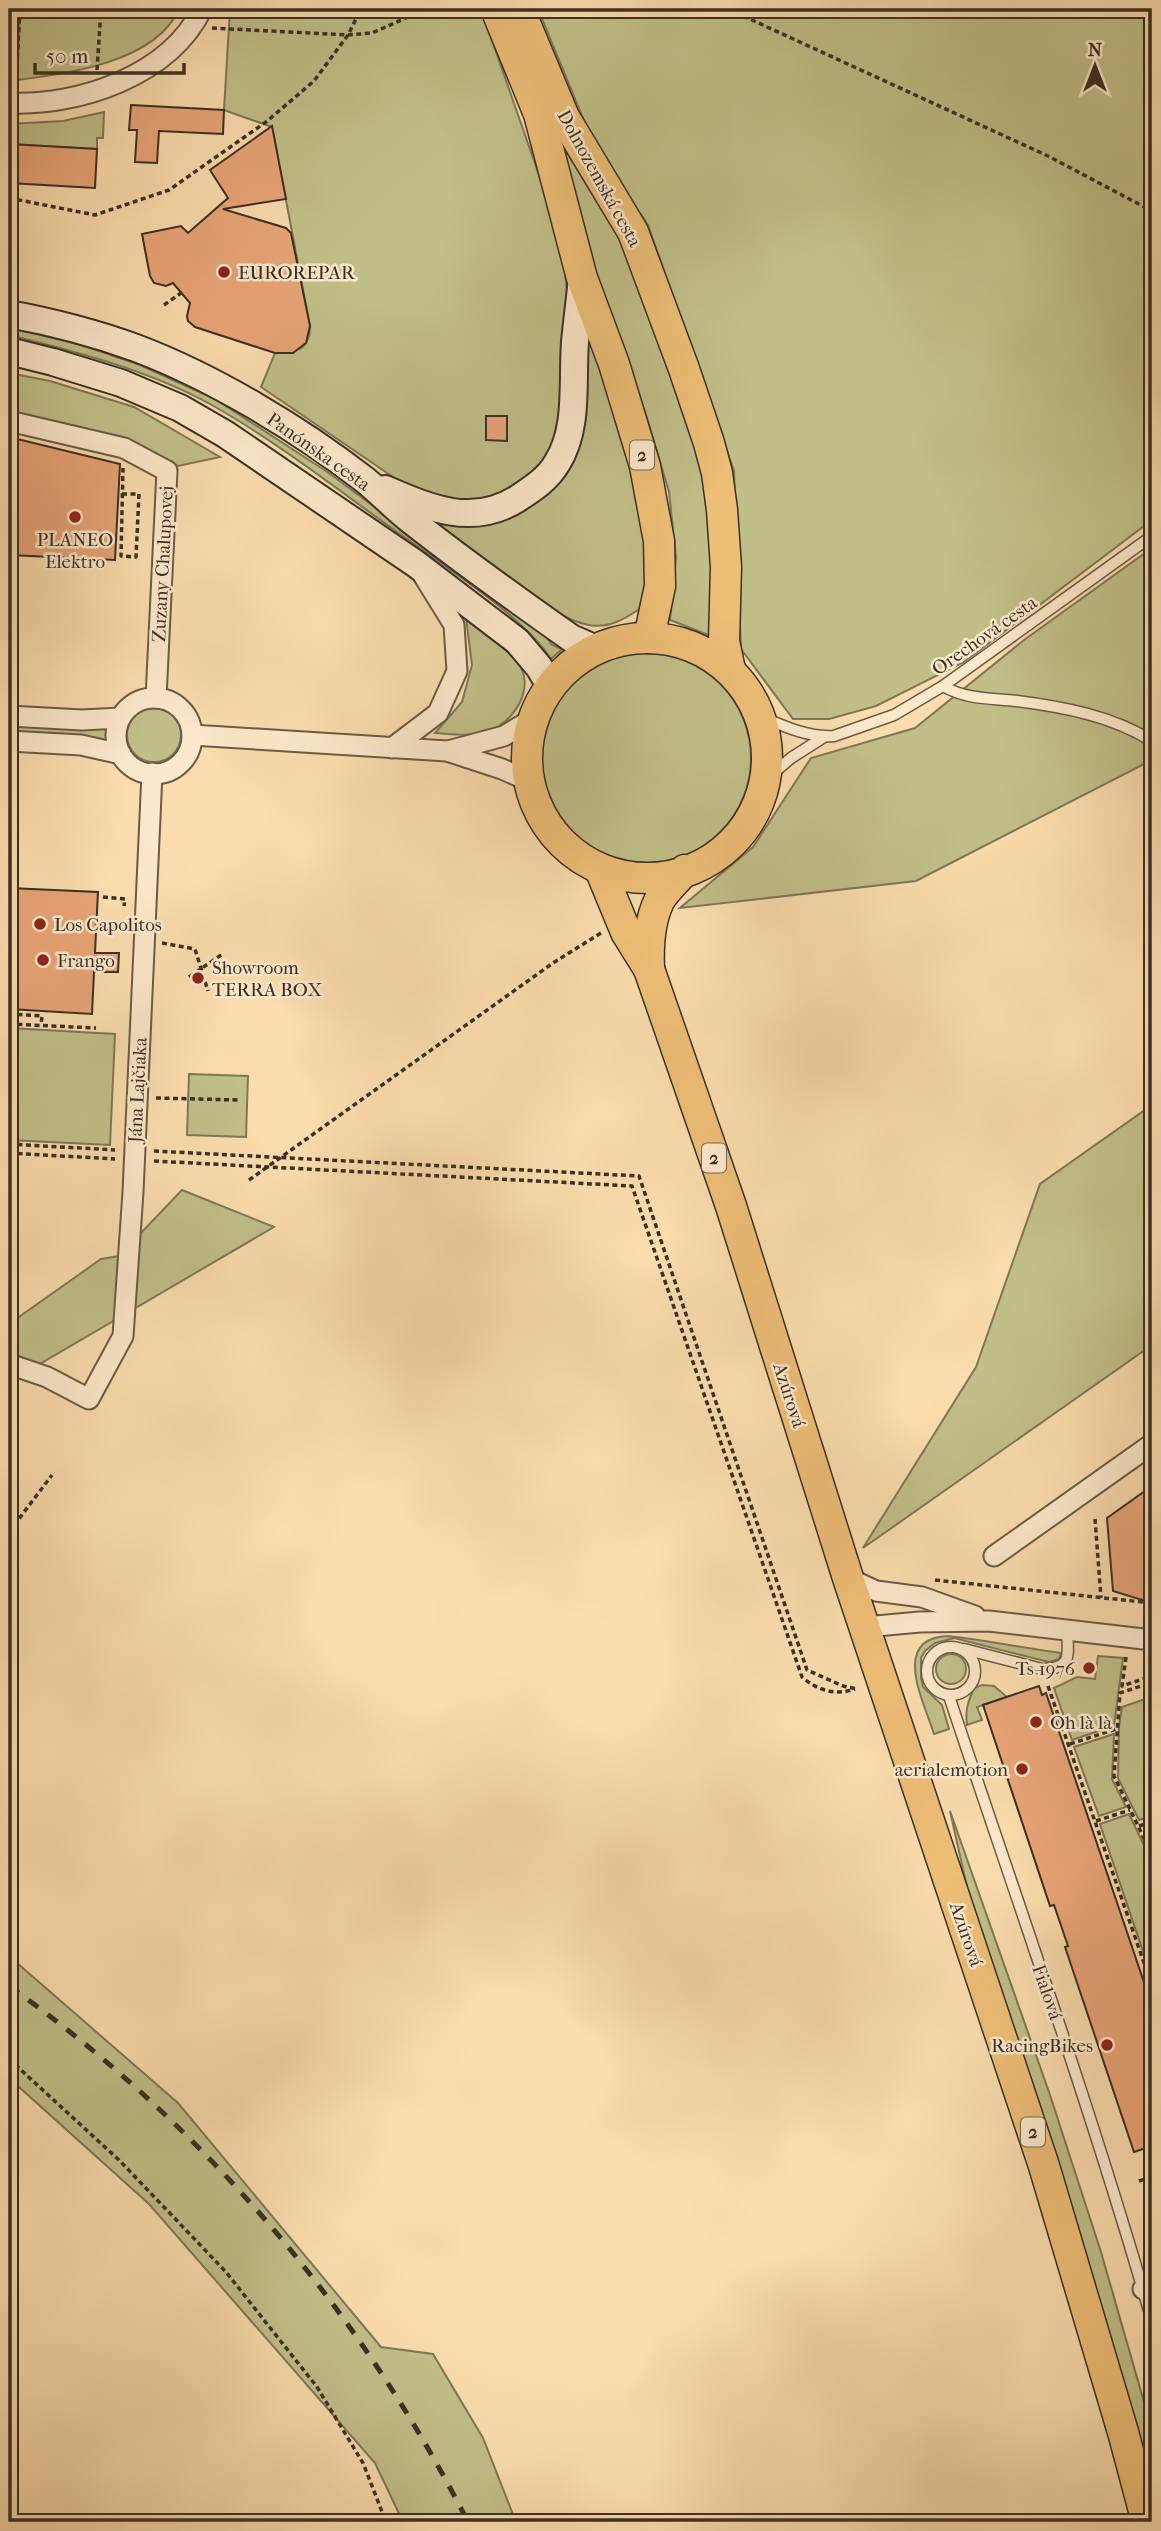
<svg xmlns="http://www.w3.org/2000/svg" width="1161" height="2531" font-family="'IM FELL French Canon',serif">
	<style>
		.green { fill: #c1bf88; stroke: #7e7858; stroke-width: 2 }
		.building { fill: #e8a477; stroke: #3a3027; stroke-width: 2 }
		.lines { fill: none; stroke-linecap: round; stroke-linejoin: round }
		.service-casing { stroke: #6a5b48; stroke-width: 13 }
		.minor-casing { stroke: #6a5b48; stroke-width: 23 }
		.secondary-casing { stroke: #3a3027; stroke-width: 30 }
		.primary-casing { stroke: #3a3027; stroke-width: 33 }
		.path { stroke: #3a3027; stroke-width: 3.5; stroke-dasharray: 5 3.5; stroke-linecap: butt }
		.service { stroke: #fce8ca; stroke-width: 10 }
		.minor { stroke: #fce8ca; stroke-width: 19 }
		.secondary { stroke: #fce8ca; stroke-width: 26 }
		.primary { stroke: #edbe76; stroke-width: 30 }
		.rail { stroke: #3a3027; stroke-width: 5; stroke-dasharray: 12 12; stroke-linecap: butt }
		.poi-dot { fill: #8f2418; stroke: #fce8ca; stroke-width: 2.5 }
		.labels { text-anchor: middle; stroke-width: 5; stroke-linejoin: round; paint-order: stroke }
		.shield { fill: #fce8ca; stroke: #746758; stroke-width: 2 }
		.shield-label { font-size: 18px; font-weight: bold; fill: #3a3027 }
		.street-label { font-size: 19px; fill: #3a3027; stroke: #fce8ca }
		.poi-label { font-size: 19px; fill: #3a3027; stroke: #fce8ca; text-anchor: start }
	</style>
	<rect width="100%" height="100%" fill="#fadcad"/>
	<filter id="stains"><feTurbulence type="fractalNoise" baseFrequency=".00286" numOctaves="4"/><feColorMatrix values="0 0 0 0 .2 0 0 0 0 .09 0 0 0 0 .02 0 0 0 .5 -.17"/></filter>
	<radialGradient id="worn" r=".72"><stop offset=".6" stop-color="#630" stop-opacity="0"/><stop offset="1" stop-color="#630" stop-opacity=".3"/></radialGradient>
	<g class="green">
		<path d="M20,9H179C156,62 67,74 17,80Z"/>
		<path d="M230,9H481L554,218L564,264L569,311L559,437L545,466L490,501L449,502L402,483L261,387L275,353C296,353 310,350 310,326L272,127L224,110Z"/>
		<polygon points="538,9 1152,9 1152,520 964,662 876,706 829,719 793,719 741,649 734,471 648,225 596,150"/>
		<polygon points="104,112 103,138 97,138 97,149 9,144 9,124 63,121"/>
		<polygon points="564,148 618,236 653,316 688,415 710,509 714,576 711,636 670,620 676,557 669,492 647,418 586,243"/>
		<path d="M587,321L638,471L648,580L641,608C602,635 589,628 548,609L427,517L547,489Z"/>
		<path d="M9,327L82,345L140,365L215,399L326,471L510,607L543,633L552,645L562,649L551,659C525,619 457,575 417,546C349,499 283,445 210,404C148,370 77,352 9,335Z"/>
		<polygon points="9,373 50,381 134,407 220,457 178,466 126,440 9,412"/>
		<polygon points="1152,548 1152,760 916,881 680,908 753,847 811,758 915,728 1024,640"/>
		<path d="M466,618C481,631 504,646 516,660C537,685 516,720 490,731C473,737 453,734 435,733L462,702L472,665Z"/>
		<circle cx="646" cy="758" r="105"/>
		<circle cx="154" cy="735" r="27"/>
		<polygon points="9,722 106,725 106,741 9,734"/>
		<polygon points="9,1028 115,1034 110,1145 9,1140"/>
		<polygon points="189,1074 248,1076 246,1137 187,1135"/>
		<polygon points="1152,1105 1152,1345 863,1548 976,1367 1040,1184"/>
		<polygon points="182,1190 274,1227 9,1382 9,1324 101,1259 119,1256"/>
		<path d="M948,1636C986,1640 1023,1648 1061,1653L1059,1659L1049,1662L954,1638L935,1643L925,1651L921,1658V1678L923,1687L942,1705L949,1729L934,1734C924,1702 890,1638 948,1636Z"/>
		<circle cx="951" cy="1669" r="15"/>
		<polygon points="1098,1656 1123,1658 1114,1726 1072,1740 1054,1688 1077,1677 1095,1679"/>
		<path d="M982,1685L994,1686L1007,1697L977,1707L982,1720L967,1725C965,1710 968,1702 974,1688Z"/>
		<polygon points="1145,1699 1152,1721 1152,1816 1139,1820 1118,1778 1119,1726 1122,1707"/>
		<polygon points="1114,1734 1112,1779 1126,1807 1099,1816 1074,1747"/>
		<polygon points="950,1811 1050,2095 1101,2252 1152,2430 1152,2465 1145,2456 971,1905"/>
		<polygon points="1129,1814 1152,1862 1152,1978 1100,1824"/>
		<polygon points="9,1956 178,2103 381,2347 433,2354 483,2438 516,2522 403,2522 375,2463 149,2204 9,2078"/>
	</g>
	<g class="building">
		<polygon points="131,105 224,110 223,134 159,131 157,163 135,162 137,130 129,130"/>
		<polygon points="272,126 286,199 223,209 286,228 291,233 310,326 306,343 293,353 275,353 195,327 188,321 187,316 190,303 173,283 166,286 154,283 150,276 142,234 181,226 188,233 228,198 210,170"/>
		<polygon points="9,144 97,149 95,188 9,183"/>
		<polygon points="486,416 507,416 507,441 486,440"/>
		<polygon points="9,437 120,464 115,560 9,555"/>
		<polygon points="9,888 98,892 95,953 119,953 118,972 94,972 92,1014 9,1009"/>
		<polygon points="1152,1486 1152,1603 1113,1591 1107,1518"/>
		<polygon points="1039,1686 1042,1695 1046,1693 1152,2006 1152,2146 1134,2152 1065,1947 1068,1946 1054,1905 1050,1906 983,1705"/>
	</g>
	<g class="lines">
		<g class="service-casing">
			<g id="service">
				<path d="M943,686C967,700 991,698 1017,701C1064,707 1112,716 1152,741"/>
				<path d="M760,716C783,726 809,738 834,736L894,715L943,686L1152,536"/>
				<polyline points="765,780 791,758 824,737"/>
				<circle cx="951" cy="1671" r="24"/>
				<path d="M964,1649L1042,1669C1073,1669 1068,1655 1067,1630"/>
				<path d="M949,1696C1018,1904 1092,2111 1152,2321"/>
			</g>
		</g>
		<g class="minor-casing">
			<g id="minor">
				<path d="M9,103C79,106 169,76 202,9"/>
				<polyline points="9,421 124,448 167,471 156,698"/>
				<circle cx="154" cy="736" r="38"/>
				<polyline points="9,716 82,720 120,718"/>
				<polyline points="192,735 447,751 502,769 527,780"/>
				<polyline points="9,741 81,745 121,754"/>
				<polyline points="392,748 438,713 457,671 454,625 423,575"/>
				<polyline points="448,751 504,736 532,719"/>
				<polyline points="9,1364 47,1377 89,1399 123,1336 133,1192 152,773"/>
				<polyline points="994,1556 1152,1444"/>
				<polyline points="848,1578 876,1591 922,1597 975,1616"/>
				<polyline points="865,1627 920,1622 989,1621 1152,1640"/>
				<polyline points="1143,2289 1152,2287"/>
			</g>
		</g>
		<g class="secondary-casing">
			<g id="secondary">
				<path d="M9,314C52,322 95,333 136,348C213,377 301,430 365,480C381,493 396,509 413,522C464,562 517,600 571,638L596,649"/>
				<polyline points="9,351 53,362 121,383 180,408 225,434 416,564 517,641 539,667 551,687"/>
				<path d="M385,489C429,508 472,527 517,499C532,489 548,479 557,463C579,429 572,381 575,342C577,321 580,299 582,278"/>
			</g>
		</g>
		<g class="primary-casing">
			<g id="primary">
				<polyline points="496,9 539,114 582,278 614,364 645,466 659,541 660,586 649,638"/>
				<polyline points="519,9 564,117 633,232 684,369 709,443 717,473 722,510 726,567 724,641 730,670"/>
				<circle cx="647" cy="758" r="120"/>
				<polyline points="600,869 626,932 649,969 731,1206 848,1578 1044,2166 1123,2432 1147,2522"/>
				<path d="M649,969C648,947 649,922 659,901C665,890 677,880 685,870"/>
			</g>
		</g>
		<g class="path">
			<polyline points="728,9 1048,156 1152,211"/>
			<polyline points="212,28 348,35 372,33 426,9"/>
			<polyline points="97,70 101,9"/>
			<polyline points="16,83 20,9"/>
			<polyline points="9,198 95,215 169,190 266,122 314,81 348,35 361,9"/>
			<polyline points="164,305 181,293"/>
			<polyline points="122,494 139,494 136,557 121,556 123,468"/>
			<polyline points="103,897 125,899 124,906"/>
			<polyline points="162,943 195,949 208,991"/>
			<polyline points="189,977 224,953"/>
			<polyline points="9,1014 42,1016 41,1025"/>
			<polyline points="9,1024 96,1028"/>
			<polyline points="156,1098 238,1100"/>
			<polyline points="9,1144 115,1150"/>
			<polyline points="154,1151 639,1176 807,1670 843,1686 857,1689"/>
			<polyline points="9,1153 115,1159"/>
			<path d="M154,1161L632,1186L802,1677C817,1690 835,1696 855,1689"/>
			<polyline points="249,1180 553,963 601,933"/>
			<polyline points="1095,1519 1101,1598"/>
			<polyline points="9,1532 52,1475"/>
			<polyline points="935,1580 1152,1603"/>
			<polyline points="1126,1657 1122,1686 1146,1678 1147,1684 1120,1693 1114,1776 1152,1855"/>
			<polyline points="1048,1686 1152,1986"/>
			<polyline points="1070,1744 1116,1729"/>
			<polyline points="1096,1821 1130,1810"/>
			<polyline points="1139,1826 1152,1822"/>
			<polyline points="9,2059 119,2160 226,2272 317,2387 363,2463 386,2522"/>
			<polyline points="1139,2181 1152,2177"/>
			<polyline points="1148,2409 1152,2408"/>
		</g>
		<use href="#service" class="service"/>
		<use href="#minor" class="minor"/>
		<use href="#secondary" class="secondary"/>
		<use href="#primary" class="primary"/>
		<path class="rail" d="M9,1986C203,2124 360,2310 468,2522"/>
	</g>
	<g class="poi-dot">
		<circle cx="224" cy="272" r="7"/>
		<circle cx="75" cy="517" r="7"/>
		<circle cx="40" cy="924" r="7"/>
		<circle cx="43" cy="960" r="7"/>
		<circle cx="198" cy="978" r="7"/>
		<circle cx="1089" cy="1668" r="7"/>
		<circle cx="1036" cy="1722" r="7"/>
		<circle cx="1022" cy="1769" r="7"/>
		<circle cx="1107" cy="2045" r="7"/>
	</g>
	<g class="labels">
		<g class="shield">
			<rect x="630" y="440.5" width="24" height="29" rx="5"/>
			<rect x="702" y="1143.5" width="24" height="29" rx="5"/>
			<rect x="1021" y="2117.5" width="24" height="29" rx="5"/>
		</g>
		<g class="shield-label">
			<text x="642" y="461">2</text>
			<text x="714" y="1164">2</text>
			<text x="1033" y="2138">2</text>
		</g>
		<g class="street-label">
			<text transform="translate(600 178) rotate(61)" y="7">Dolnozemská cesta</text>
			<text transform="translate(319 451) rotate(35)" y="7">Panónska cesta</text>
			<text transform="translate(162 564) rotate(-87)" y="7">Zuzany Chalupovej</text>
			<text transform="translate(984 635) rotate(-35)" y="7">Orechová cesta</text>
			<text transform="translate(137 1090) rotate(-87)" y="7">Jána Lajčiaka</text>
			<text transform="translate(790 1395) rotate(72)" y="7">Azúrová</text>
			<text transform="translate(967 1934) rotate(71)" y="7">Azúrová</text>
			<text transform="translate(1048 1992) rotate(71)" y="7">Fialová</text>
		</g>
		<g class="poi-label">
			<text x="238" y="279">EUROREPAR</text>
			<text x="75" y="546" text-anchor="middle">PLANEO<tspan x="75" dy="22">Elektro</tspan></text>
			<text x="54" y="931">Los Capolitos</text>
			<text x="57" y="967">Frango</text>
			<text x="212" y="974">Showroom<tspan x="212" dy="22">TERRA BOX</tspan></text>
			<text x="1075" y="1675" text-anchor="end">Ts-1976</text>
			<text x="1050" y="1729">Oh là là</text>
			<text x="1008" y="1776" text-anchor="end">aerialemotion</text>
			<text x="1093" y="2052" text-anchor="end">RacingBikes</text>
		</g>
	</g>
	<rect width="1161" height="2531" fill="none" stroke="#fadcad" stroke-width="35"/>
	<rect x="10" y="10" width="1140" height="2510" fill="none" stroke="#3a3027" stroke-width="3.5"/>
	<rect x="18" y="18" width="1126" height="2496" fill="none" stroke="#3a3027" stroke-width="2"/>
	<g transform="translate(1095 66)" stroke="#fce8ca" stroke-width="5" paint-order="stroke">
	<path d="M0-5L12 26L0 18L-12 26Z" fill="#3a3027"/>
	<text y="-10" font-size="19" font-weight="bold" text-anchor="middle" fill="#3a3027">N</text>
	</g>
	<path d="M35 63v10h149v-10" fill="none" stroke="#3a3027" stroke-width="3.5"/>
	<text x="46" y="63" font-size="21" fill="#3a3027" stroke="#fce8ca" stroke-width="5" paint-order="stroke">50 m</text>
	<rect width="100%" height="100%" filter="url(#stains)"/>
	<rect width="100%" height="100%" fill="url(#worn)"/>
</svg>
